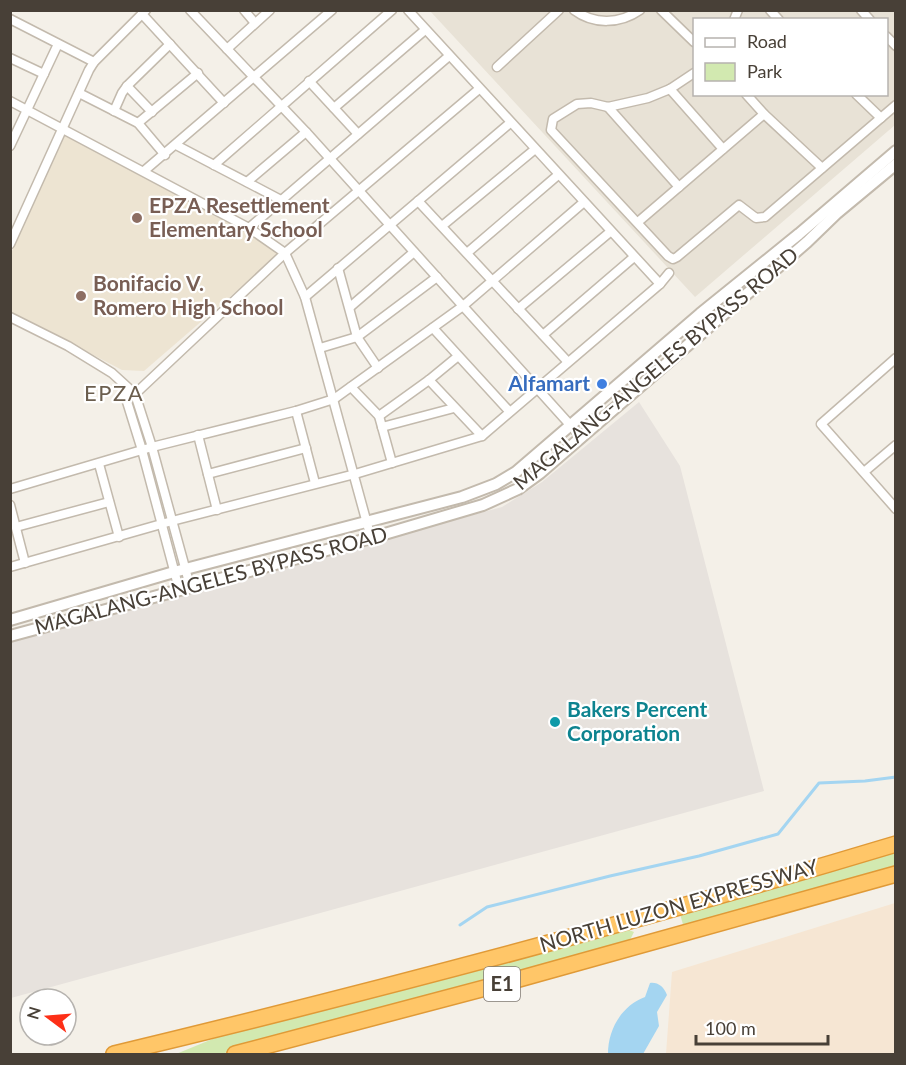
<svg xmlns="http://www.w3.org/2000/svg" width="906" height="1065" font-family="Lato,sans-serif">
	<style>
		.residential { fill: #e8e2d6; fill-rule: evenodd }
		.commercial { fill: #f6e6d3 }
		.industrial { fill: #e7e2dd }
		.education { fill: #ede4d2 }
		.green { fill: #d2e9b0 }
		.water { fill: #a4d5f1 }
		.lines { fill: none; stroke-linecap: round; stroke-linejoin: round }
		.stream { stroke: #a4d5f1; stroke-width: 3 }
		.minor-casing { stroke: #c3baad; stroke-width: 11 }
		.tertiary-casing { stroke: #c3baad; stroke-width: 14 }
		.motorway-casing { stroke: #e09a37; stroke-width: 18 }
		.minor { stroke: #fff; stroke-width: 8 }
		.tertiary { stroke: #fff; stroke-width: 10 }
		.motorway { stroke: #ffc668; stroke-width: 15 }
		.education-dot { fill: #8d6e63; stroke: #fff; stroke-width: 2 }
		.shop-dot { fill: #3f7fe0; stroke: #fff; stroke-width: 2 }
		.culture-dot { fill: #0f9aa8; stroke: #fff; stroke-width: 2 }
		.labels { text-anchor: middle; stroke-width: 4.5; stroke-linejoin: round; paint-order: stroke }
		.shield { fill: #fff; stroke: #7f7973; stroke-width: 1.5 }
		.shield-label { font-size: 20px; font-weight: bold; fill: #484037 }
		.education-label { font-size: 21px; font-weight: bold; fill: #785e54; stroke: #fff; text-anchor: start }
		.street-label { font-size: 21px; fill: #484037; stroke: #fff }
		.shop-label { font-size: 21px; font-weight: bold; fill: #366cbe; stroke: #fff; text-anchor: end }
		.culture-label { font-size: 21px; font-weight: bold; fill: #0d838f; stroke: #fff; text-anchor: start }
		.neighbourhood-label { font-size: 22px; letter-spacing: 1.5px; fill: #6b5e4e; stroke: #fff }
	</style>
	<rect width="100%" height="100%" fill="#f4f0e8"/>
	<path class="residential" d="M430,11H895V125L695,297ZM694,20H886V94H694Z"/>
	<polygon class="commercial" points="895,903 895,1054 666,1054 672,972"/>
	<polygon class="industrial" points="639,402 680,466 764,791 11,998 11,640 502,507 542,482"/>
	<polygon class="education" points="65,134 278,250 277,256 144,371 122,370 11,312 11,253"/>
	<g class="green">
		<polygon points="895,851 895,867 684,928 680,914"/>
		<polygon points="624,928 634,932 628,944 221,1054 176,1054 215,1038 247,1028"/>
	</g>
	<path class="water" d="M650,983C658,982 664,987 667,995L657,1012L659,1026L643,1054H608C608,1030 621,1006 645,997Z"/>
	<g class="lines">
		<polyline class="stream" points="460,925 487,907 610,876 699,856 778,834 819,783 865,781 896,777"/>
		<g class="minor-casing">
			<g id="minor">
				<polyline points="190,10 306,132 581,437"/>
				<polyline points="244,10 255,23"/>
				<polyline points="408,10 660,284"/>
				<path d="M574,10C594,25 620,24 640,10"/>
				<polyline points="661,10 694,42"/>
				<polyline points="770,10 779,20"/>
				<polyline points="861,10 870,20"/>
				<polyline points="142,14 224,103"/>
				<polyline points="10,19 94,62"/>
				<polyline points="734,20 738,10"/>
				<polyline points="886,36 896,46"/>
				<polyline points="227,49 270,10"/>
				<polyline points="10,58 44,74"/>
				<polyline points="497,67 559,10"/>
				<polyline points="694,73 670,89 648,98 608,107 591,103 577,104 553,119 551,130 668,256 673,259 677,257 739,205 756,218 765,217 896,105"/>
				<polyline points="309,81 358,134"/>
				<polyline points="127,86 152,112"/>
				<polyline points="670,89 723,149"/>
				<polyline points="79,93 138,123 165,155"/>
				<polyline points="746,94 764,114 822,168"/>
				<polyline points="856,94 881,118"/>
				<polyline points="10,101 249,228 285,253 305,297 371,538"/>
				<polyline points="608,107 679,187"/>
				<polyline points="334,108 425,30"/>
				<polyline points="114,111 122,93 127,86 170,44"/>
				<polyline points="138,123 198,73"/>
				<polyline points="176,145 281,200"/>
				<polyline points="10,146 58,44"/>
				<polyline points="214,165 392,10"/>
				<polyline points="144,171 332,10"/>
				<polyline points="247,182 306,132"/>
				<polyline points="418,201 567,361"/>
				<polyline points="638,222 764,114"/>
				<polyline points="442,226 534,150"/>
				<polyline points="249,228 449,56"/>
				<polyline points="10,244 89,70 94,62 146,10"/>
				<polyline points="467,253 558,175"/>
				<polyline points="338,268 357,337 378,368"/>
				<polyline points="305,297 510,123"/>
				<polyline points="350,307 414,252"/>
				<polyline points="518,309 610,232"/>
				<polyline points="10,317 68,346 112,373 135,394 152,447 190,586"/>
				<polyline points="433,328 509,411"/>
				<polyline points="543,335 634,257"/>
				<polyline points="320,348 357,337 437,277"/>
				<polyline points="896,358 821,424 896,509"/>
				<polyline points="429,380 482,436"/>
				<polyline points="351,387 379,416 392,463"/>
				<polyline points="124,392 142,450 179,589"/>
				<polyline points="125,398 135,394 285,253 479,89"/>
				<polyline points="296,411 315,483"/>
				<polyline points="379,416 429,380 457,357"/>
				<polyline points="382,427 454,408"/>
				<polyline points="198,435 217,510"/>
				<polyline points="99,464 119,537"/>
				<polyline points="864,472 896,445"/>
				<polyline points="208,474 306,448"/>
				<polyline points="10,489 152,447 296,411 334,399 463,306 584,202"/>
				<polyline points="10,505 25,563"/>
				<polyline points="16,527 109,502"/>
				<polyline points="10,567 172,521 355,474 482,436 660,284 669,273"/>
			</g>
		</g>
		<g class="tertiary-casing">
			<g id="tertiary">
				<polyline points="10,620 174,572 462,497 496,484 516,472 700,314 799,234 896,151"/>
				<polyline points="10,636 371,538 483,505 518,489 540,473 807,242 837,213 896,164"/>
			</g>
		</g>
		<g class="motorway-casing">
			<g id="motorway">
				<path d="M114,1054C376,991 637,922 896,844"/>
				<polyline points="235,1054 519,979 896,874"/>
			</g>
		</g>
		<use href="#minor" class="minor"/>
		<use href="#tertiary" class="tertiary"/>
		<use href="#motorway" class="motorway"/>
	</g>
	<g class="education-dot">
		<circle cx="137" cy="218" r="6"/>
		<circle cx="81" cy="296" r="6"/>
	</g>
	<circle class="shop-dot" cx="602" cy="384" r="6"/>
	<circle class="culture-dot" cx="555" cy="722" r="6"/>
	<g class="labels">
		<rect class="shield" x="484" y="967" width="36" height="34" rx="4.5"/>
		<g class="shield-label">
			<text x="502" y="991">E1</text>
		</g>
		<g class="education-label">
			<text x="149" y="213">EPZA Resettlement<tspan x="149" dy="24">Elementary School</tspan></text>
			<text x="93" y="291">Bonifacio V.<tspan x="93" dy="24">Romero High School</tspan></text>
		</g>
		<g class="street-label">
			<text transform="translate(656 369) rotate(-40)" y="7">MAGALANG-ANGELES BYPASS ROAD</text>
			<text transform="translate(211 581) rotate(-15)" y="7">MAGALANG-ANGELES BYPASS ROAD</text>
			<text transform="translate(679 906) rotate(-16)" y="7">NORTH LUZON EXPRESSWAY</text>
		</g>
		<g class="shop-label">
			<text x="590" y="391">Alfamart</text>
		</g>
		<g class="culture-label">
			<text x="567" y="717">Bakers Percent<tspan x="567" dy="24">Corporation</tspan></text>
		</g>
		<g class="neighbourhood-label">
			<text x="114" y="401">EPZA</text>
		</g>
	</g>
	<rect width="906" height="1065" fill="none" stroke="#484037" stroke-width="24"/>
	<rect x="693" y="18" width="195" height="78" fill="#ffffff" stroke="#b6b3af" stroke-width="1.5"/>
	<rect x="705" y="38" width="30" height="9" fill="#ffffff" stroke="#b6b3af" stroke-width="1.5"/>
	<text x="747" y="48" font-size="18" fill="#484037">Road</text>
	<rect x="705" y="63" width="30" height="18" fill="#d2e9b0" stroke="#b6b3af" stroke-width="1.5"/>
	<text x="747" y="78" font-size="18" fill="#484037">Park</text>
	<g transform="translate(48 1017) rotate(286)"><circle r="28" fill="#ffffff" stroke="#b6b3af" stroke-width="1.5"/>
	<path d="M0-4.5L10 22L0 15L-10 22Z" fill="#fd2f17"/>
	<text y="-9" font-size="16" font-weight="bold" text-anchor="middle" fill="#484037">N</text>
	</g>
	<path d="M696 1035v9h132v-9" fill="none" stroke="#484037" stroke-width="3"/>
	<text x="705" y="1035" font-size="18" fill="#484037" stroke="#ffffff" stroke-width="4.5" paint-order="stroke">100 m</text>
</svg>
